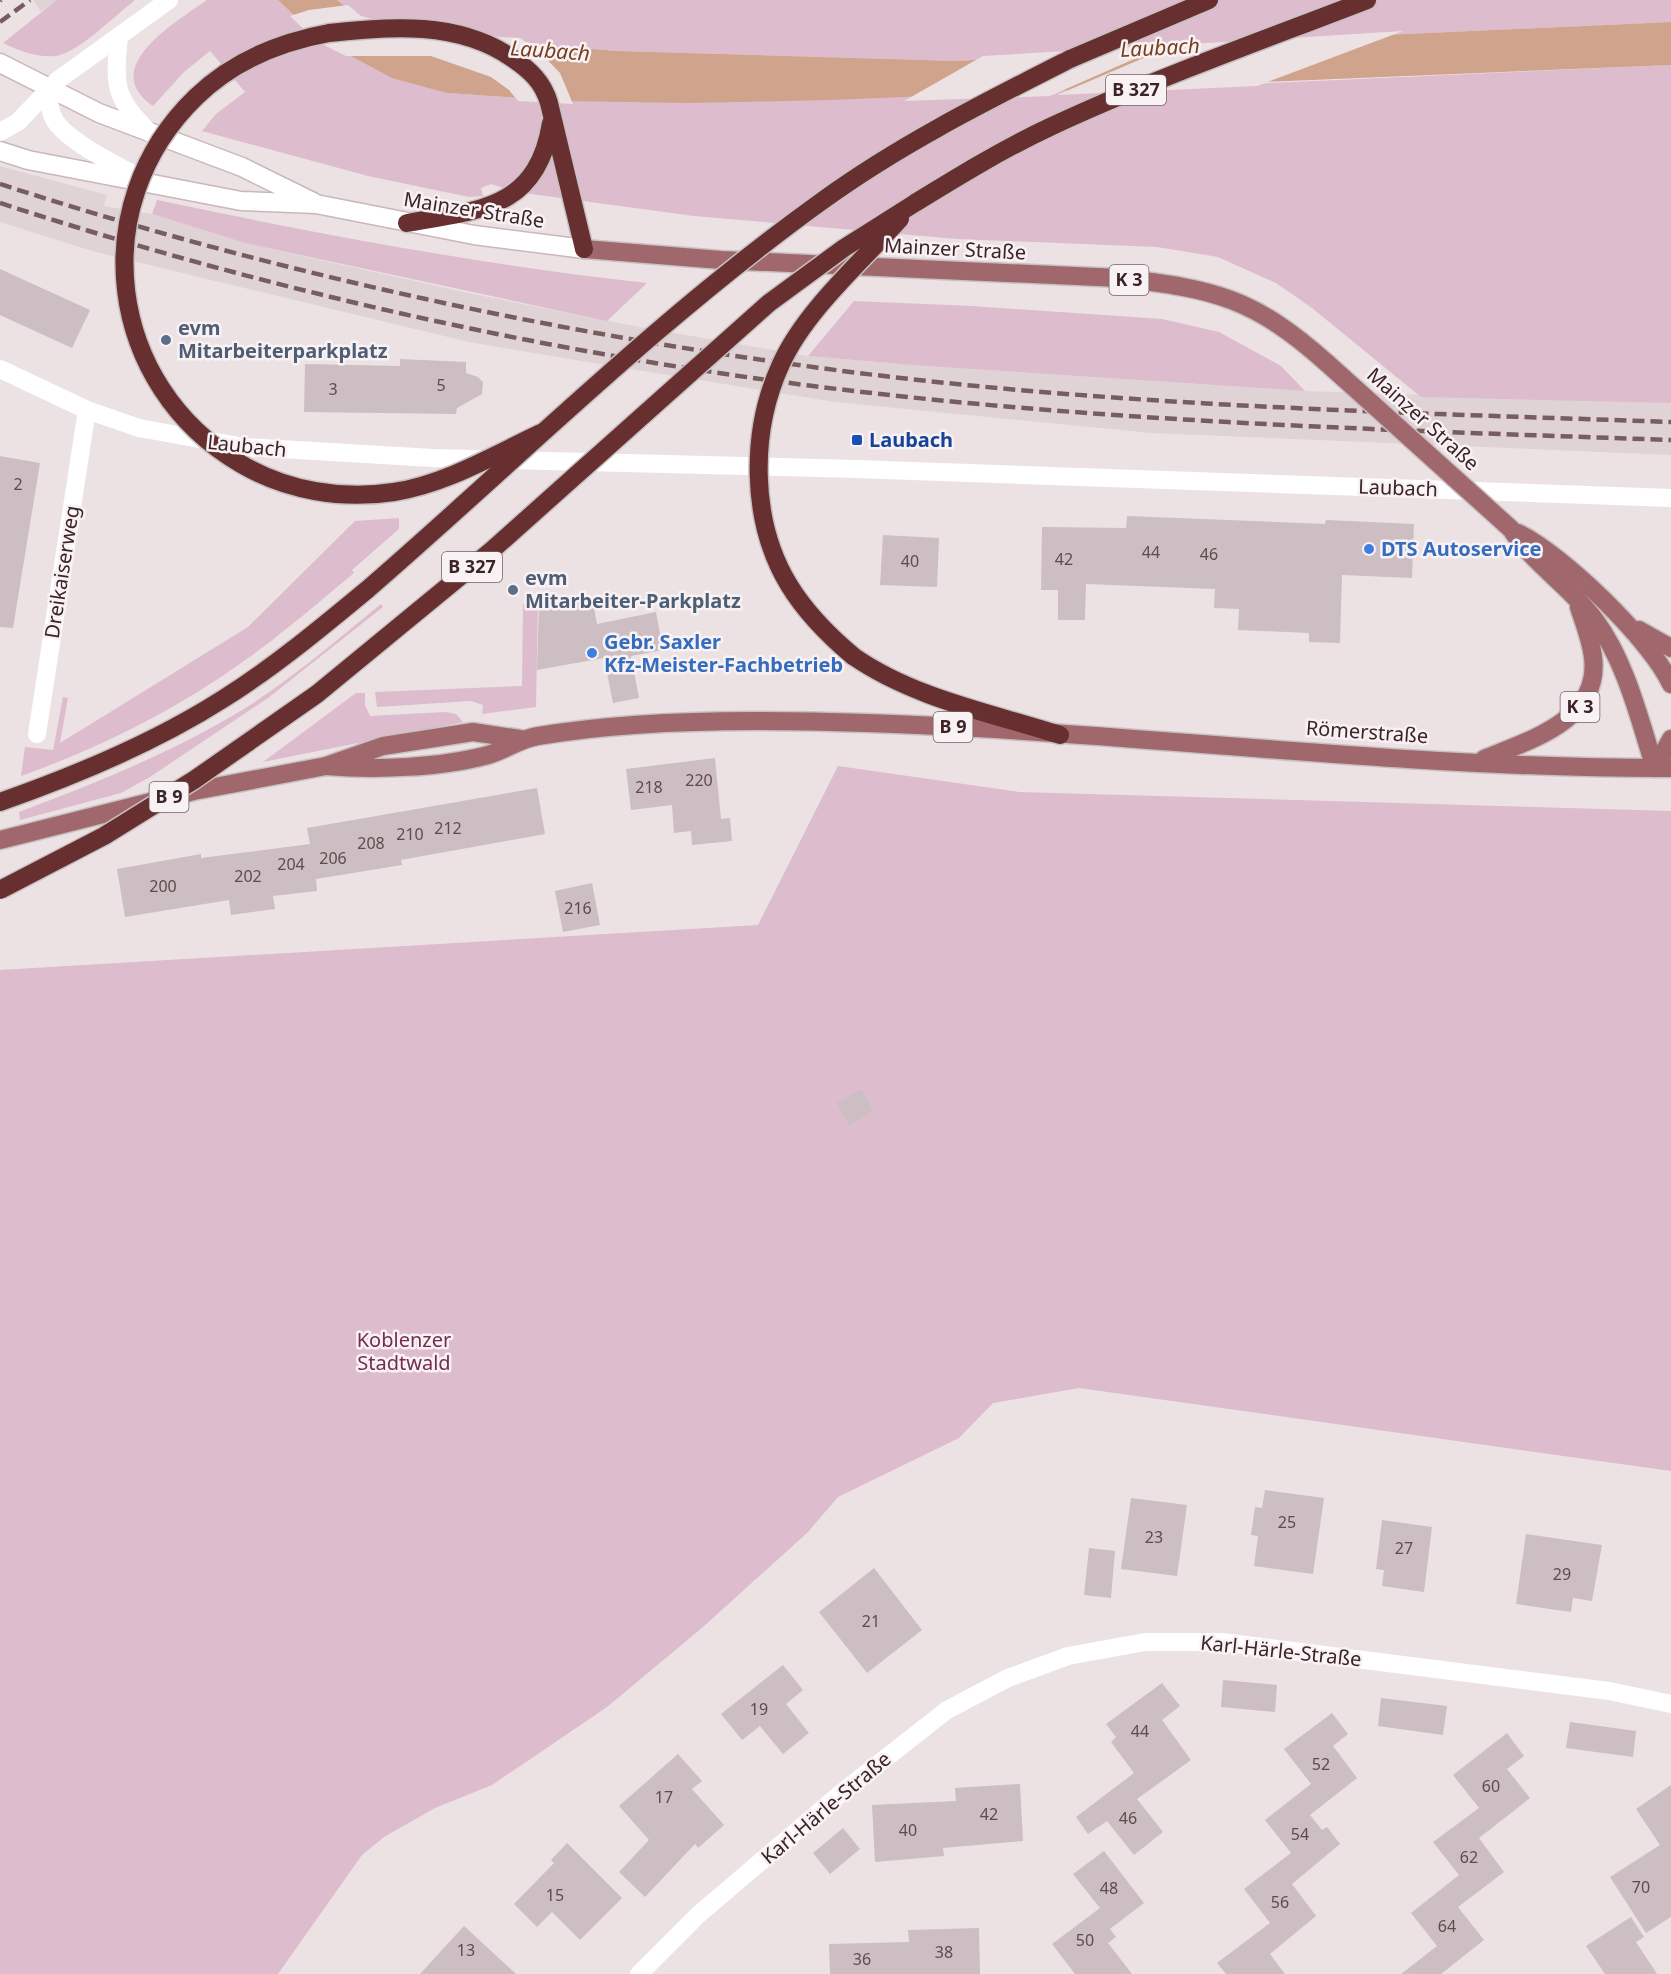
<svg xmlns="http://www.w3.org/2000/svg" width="1671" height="1974" font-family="'Noto Sans',sans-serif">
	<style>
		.built { fill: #dfd3d6 }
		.green { fill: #dcbccd }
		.water { fill: #cfa38c }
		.pier { fill: #ece2e4 }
		.building { fill: #ccbec2 }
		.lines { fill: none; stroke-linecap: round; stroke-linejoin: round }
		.secondary-casing { stroke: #cbb6b9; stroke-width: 21 }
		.primary-casing { stroke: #c8c1c2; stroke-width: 21 }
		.highway-casing { stroke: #c8c1c2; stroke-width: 21 }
		.street { stroke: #fff; stroke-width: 18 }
		.secondary { stroke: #fff; stroke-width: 18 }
		.primary { stroke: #a0686c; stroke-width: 18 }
		.highway { stroke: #672f30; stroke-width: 18 }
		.rail { stroke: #785d5f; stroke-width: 4.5; stroke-dasharray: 12 6; stroke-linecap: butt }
		.primary-bridge-casing { stroke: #c8c1c2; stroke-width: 21; stroke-linecap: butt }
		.highway-bridge-casing { stroke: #c8c1c2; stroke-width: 21; stroke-linecap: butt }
		.primary-bridge { stroke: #a0686c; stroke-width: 18 }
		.highway-bridge { stroke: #672f30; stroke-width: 18 }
		.service-dot { fill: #5c6f8a; stroke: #f8f2f4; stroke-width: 2 }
		.transit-dot { fill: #1a4fb4; stroke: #f8f2f4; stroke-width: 2 }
		.shop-dot { fill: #3f7fe0; stroke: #f8f2f4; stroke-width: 2 }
		.labels { text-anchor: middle; stroke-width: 5; stroke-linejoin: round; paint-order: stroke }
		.number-label { font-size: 16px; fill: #604a4c }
		.shield { fill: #f8f2f4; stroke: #746163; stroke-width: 1.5 }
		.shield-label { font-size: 18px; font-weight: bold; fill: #3c2325 }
		.street-label { font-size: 20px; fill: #3c2325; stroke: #f8f2f4 }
		.service-label { font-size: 20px; font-weight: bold; fill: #4e5e75; stroke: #f8f2f4; text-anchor: start }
		.transit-label { font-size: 20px; font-weight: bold; fill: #164399; stroke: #f8f2f4; text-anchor: start }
		.shop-label { font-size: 20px; font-weight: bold; fill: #366cbe; stroke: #f8f2f4; text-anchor: start }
		.park-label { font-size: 20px; fill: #722e4b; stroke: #f8f2f4 }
		.water-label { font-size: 21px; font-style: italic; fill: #763e1f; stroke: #f8f2f4 }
	</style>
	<rect width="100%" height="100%" fill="#ece2e4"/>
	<g class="built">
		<polygon points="33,0 57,0 41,12"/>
		<polygon points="0,166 107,195 104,206 152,214 245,243 473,294 634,326 808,356 925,366 1305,391 1671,403 1671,455 1151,433 835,402 563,358 469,342 240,287 92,251 0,222"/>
	</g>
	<g class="green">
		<path d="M57,0H135C117,14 78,53 56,56C38,58 19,51 3,43Z"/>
		<path d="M207,0H278L318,38L447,93L567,101L1247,84L1671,65V403L1421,397L1312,308L1276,283L1218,257L1157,247L957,239L694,216L516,192L491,184L481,188L483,196L469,197L368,176L202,131L216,114L245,92L210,51L184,72L153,106C97,68 176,22 207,0Z"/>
		<polygon points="337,0 1671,0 1671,22 1384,35 957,61 617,51 421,35 359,18"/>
		<path d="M157,200C319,234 482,265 647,283L607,321L245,243L152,214Z"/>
		<polygon points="854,301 972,306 1162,319 1219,332 1281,366 1305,391 925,366 808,356"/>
		<path d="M399,518V529L352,570L354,573C318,603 282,634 244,661C176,710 99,748 21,776L25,747L53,750L63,697L68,698L60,743L248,627L355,521Z"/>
		<polygon points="538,602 536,707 482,714 483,705 471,701 377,707 375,692 522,686 523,604"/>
		<path d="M381,604L383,607L268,698L150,777L121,793L20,820L19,812C96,783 176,751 247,707C294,677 337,640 381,604Z"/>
		<polygon points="356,693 365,693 365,705 370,716 445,712 456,714 463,722 263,762"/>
		<polygon points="838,766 1019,792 1671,811 1671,1471 1079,1388 993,1403 959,1438 838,1497 807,1533 703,1627 607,1707 492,1785 435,1808 384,1837 362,1855 278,1974 0,1974 0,970 758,925"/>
	</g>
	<polygon class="water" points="278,0 337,0 360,18 421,35 617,51 957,61 1384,35 1671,22 1671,65 830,100 687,103 567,101 447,93 392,78 318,38"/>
	<g class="pier">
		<polygon points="348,5 361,16 421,32 520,38 538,50 560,73 573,104 518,101 509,90 491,77 431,56 346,56 316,41 290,16 309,10"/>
		<polygon points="1403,31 1257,86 1057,95 1174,45"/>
		<polygon points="1166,45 1050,96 904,101 983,56"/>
	</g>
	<g class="building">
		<polygon points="0,269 90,310 72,348 0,315"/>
		<polygon points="400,359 466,362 466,373 478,377 483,382 482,394 457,408 456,414 304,412 305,364 400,366"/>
		<polygon points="0,456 40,463 13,628 0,627"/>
		<polygon points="1127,516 1325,524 1326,520 1414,524 1412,578 1342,575 1340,643 1309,642 1309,633 1238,630 1239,609 1214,608 1215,589 1086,584 1085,620 1058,620 1058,590 1041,590 1042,527 1126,528"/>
		<polygon points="883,535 939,538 937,587 880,585"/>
		<polygon points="592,598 597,624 656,612 663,650 631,656 639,698 613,703 604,658 537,670 539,605"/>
		<polygon points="715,758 721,819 730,818 732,841 692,845 691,831 674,833 672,805 631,810 626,769"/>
		<polygon points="537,788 545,834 401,860 402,865 316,879 317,891 273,896 275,909 231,915 229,900 125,917 117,869 201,854 201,858 310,844 307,828"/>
		<polygon points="592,883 600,925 563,932 555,891"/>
		<polygon points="862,1089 873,1111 849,1125 837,1103"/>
		<polygon points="1265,1490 1324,1498 1313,1574 1254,1566 1258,1536 1251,1535 1255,1507 1262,1508"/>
		<polygon points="1131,1498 1187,1505 1177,1576 1121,1569"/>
		<polygon points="1382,1520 1432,1527 1424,1592 1382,1586 1384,1570 1376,1569"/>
		<polygon points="1526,1534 1602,1545 1592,1601 1573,1598 1571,1612 1516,1604"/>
		<polygon points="1089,1548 1115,1551 1111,1598 1084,1595"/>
		<polygon points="874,1568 922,1630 867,1673 819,1612"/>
		<polygon points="783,1665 803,1690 786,1704 809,1733 783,1754 760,1726 742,1740 721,1714"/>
		<polygon points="1223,1680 1277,1685 1275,1712 1221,1707"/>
		<polygon points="1162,1683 1180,1706 1162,1720 1191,1760 1137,1799 1163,1832 1134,1855 1107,1821 1088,1834 1076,1817 1134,1773 1111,1742 1116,1737 1106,1724"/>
		<polygon points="1381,1698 1447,1706 1443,1735 1378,1726"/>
		<polygon points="1332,1713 1348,1734 1333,1746 1357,1778 1310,1815 1322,1830 1327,1827 1340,1844 1292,1884 1316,1916 1270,1954 1285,1974 1226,1974 1217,1963 1270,1923 1244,1889 1291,1853 1265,1820 1311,1784 1284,1749"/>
		<polygon points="1570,1722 1636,1731 1633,1757 1566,1748"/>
		<polygon points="1507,1733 1524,1756 1507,1769 1530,1798 1479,1838 1504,1872 1458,1907 1484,1940 1441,1974 1401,1974 1437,1946 1411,1913 1459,1875 1433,1842 1479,1808 1453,1775"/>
		<polygon points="678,1754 702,1781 692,1789 724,1825 698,1848 695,1844 645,1897 619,1872 649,1840 619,1806"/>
		<polygon points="1020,1784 1023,1841 943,1848 944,1856 875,1862 872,1805 956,1801 955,1788"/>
		<polygon points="1671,1785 1671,1917 1646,1933 1610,1877 1660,1845 1636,1809"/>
		<polygon points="843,1828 860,1849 830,1874 813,1853"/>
		<polygon points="567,1843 622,1898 580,1940 552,1912 537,1927 514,1904 554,1863 551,1860"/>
		<polygon points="1104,1851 1144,1903 1110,1929 1116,1937 1108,1943 1132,1974 1075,1974 1052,1944 1100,1908 1073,1874"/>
		<polygon points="1631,1917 1644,1937 1636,1942 1657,1974 1605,1974 1586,1946"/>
		<polygon points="464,1926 516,1974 420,1974"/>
		<polygon points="979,1928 980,1974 830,1974 829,1944 909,1942 908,1930"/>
	</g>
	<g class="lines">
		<g class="secondary-casing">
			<g id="secondary">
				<polyline points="0,63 99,113 242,167 313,202"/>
				<polyline points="0,151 28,160 241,201 316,204 474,235 584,249"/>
			</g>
		</g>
		<g class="primary-casing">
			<g id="primary">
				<path d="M584,249L721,260L1119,278C1216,289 1254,298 1328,364"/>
				<path d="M1511,529C1533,564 1570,586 1595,620C1626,662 1639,718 1655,768"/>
				<path d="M1518,533C1562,554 1651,640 1671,684"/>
				<polyline points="1639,630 1671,648"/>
				<path d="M1484,759C1530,740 1601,720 1593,657C1591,640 1584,623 1579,607"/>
				<path d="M326,766C375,770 440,768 488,755C506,750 519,739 538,736C610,724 683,721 755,721C1061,721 1365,769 1671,768"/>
				<polyline points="1655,768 1671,739"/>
				<polyline points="0,840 194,791 326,766 383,746 473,732 520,739"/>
			</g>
		</g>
		<g class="highway-casing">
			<g id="highway">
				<path d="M329,33C390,26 459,21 512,58C530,70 543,82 549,103L584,249"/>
				<polyline points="1070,59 1209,0"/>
				<path d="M915,203C959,176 1003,149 1050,127C1153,79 1261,41 1367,0"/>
				<path d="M407,223C480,210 537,209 551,123"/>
				<path d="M853,656C913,698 991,713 1060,735"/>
				<path d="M0,802C77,775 154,743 223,699C274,667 321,628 368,589"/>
			</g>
		</g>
		<g class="street">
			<path d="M119,36C114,87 114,97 150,133"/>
			<path d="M49,89C49,102 49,114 58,125C78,148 122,167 149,183"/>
			<polyline points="0,132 18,122 58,80 169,0"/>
			<polyline points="0,369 87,410 139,428 244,447 433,458 856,469 1671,498"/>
			<polyline points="37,734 87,410"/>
			<polyline points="639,1974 698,1915 840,1794 947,1710 1008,1678 1068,1656 1145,1642 1222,1642 1609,1691 1671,1704"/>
		</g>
		<use href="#secondary" class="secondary"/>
		<use href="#primary" class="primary"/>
		<use href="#highway" class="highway"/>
		<g class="rail">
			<polyline points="0,1 1,0"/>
			<polyline points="0,22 30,0"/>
			<path d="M0,184C265,270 537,330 813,367C1097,406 1385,412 1671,422"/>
			<path d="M0,203C264,289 537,351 813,386C1097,422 1385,430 1671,440"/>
		</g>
		<g class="primary-bridge-casing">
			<polyline id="primary-bridge" points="1328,364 1511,529"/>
		</g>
		<g class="highway-bridge-casing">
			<g id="highway-bridge">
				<path d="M329,33C280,42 232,62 196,97C84,205 107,386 241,464C287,491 342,500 394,492C446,484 494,455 541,433"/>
				<path d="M368,589C518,459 660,317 822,201C899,145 985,102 1070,59"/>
				<path d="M853,656C828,635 806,613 789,585C750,521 750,431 781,364C805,311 861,262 900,219"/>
				<polyline points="0,890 104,836 194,780 317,694 491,551 769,303 844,248 915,203"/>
			</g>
		</g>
		<use href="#primary-bridge" class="primary-bridge"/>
		<use href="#highway-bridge" class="highway-bridge"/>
	</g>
	<g class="service-dot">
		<circle cx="166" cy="340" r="6"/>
		<circle cx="513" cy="590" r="6"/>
	</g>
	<rect class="transit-dot" x="851" y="434" width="12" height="12" rx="3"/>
	<g class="shop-dot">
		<circle cx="1369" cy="549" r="6"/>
		<circle cx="592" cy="653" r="6"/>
	</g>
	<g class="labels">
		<g class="number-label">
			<text x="441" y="391">5</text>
			<text x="333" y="395">3</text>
			<text x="18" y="490">2</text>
			<text x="1151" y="558">44</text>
			<text x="1209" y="560">46</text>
			<text x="1064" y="565">42</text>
			<text x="910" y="567">40</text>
			<text x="699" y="786">220</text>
			<text x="649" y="793">218</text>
			<text x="448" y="834">212</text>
			<text x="410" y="840">210</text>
			<text x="371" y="849">208</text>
			<text x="333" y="864">206</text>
			<text x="291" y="870">204</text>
			<text x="248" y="882">202</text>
			<text x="163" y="892">200</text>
			<text x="578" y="914">216</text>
			<text x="1287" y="1528">25</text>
			<text x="1154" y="1543">23</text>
			<text x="1404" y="1554">27</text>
			<text x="1562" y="1580">29</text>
			<text x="871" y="1627">21</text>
			<text x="759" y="1715">19</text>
			<text x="1140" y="1737">44</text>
			<text x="1321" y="1770">52</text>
			<text x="1491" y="1792">60</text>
			<text x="664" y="1803">17</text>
			<text x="989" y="1820">42</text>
			<text x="1128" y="1824">46</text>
			<text x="908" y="1836">40</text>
			<text x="1300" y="1840">54</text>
			<text x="1469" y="1863">62</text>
			<text x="1641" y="1893">70</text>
			<text x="1109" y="1894">48</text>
			<text x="555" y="1901">15</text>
			<text x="1280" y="1908">56</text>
			<text x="1447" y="1932">64</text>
			<text x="1085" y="1946">50</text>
			<text x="466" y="1956">13</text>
			<text x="944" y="1958">38</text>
			<text x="862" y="1965">36</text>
		</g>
		<g class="shield">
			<rect x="1106" y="75" width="60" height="30" rx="4.5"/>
			<rect x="1109.5" y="265" width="39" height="30" rx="4.5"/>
			<rect x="442" y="552" width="60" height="30" rx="4.5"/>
			<rect x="1560.5" y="692" width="39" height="30" rx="4.5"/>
			<rect x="933.5" y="712" width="39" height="30" rx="4.5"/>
			<rect x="149.5" y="782" width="39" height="30" rx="4.5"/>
		</g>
		<g class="shield-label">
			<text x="1136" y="96">B 327</text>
			<text x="1129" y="286">K 3</text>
			<text x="472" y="573">B 327</text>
			<text x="1580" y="713">K 3</text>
			<text x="953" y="733">B 9</text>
			<text x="169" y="803">B 9</text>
		</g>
		<g class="street-label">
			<text transform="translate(474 210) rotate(9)" y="7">Mainzer Straße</text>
			<text transform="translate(955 249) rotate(3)" y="7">Mainzer Straße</text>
			<text transform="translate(1423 419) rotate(42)" y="7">Mainzer Straße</text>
			<text transform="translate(247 446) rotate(6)" y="7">Laubach</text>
			<text transform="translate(1398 488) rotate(2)" y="7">Laubach</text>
			<text transform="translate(62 572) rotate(-81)" y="7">Dreikaiserweg</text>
			<text transform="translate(1367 732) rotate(4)" y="7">Römerstraße</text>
			<text transform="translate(1281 1651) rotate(6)" y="7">Karl-Härle-Straße</text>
			<text transform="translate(826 1808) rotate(-40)" y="7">Karl-Härle-Straße</text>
		</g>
		<g class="service-label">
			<text x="178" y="335">evm<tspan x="178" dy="23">Mitarbeiterparkplatz</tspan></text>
			<text x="525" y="585">evm<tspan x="525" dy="23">Mitarbeiter-Parkplatz</tspan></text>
		</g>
		<g class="transit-label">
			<text x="869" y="447">Laubach</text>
		</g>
		<g class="shop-label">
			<text x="1381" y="556">DTS Autoservice</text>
			<text x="604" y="649">Gebr. Saxler<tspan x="604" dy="23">Kfz-Meister-Fachbetrieb</tspan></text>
		</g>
		<g class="park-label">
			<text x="404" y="1347">Koblenzer<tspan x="404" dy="23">Stadtwald</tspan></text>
		</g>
		<g class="water-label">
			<text transform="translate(1160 48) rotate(-3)" y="7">Laubach</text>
			<text transform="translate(550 51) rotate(4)" y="7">Laubach</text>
		</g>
	</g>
</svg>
